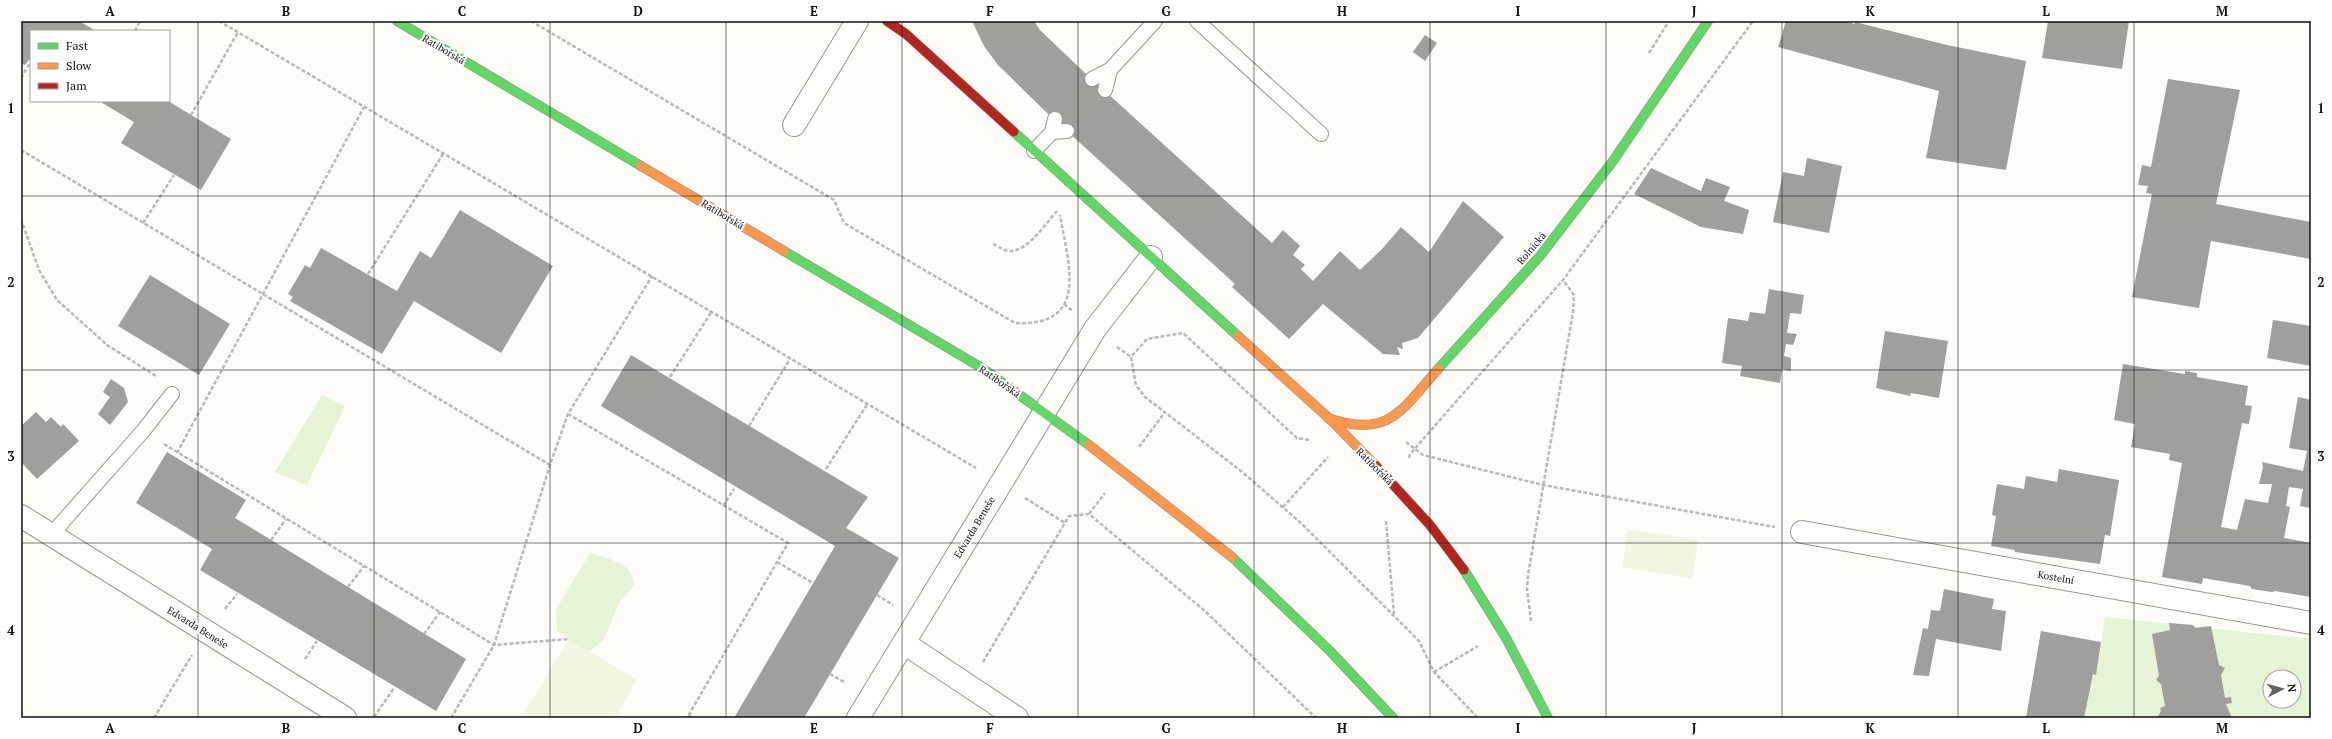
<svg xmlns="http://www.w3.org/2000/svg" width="2332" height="739" font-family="'PT Serif',serif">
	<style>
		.green { fill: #e7f3d7; fill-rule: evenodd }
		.pitch { fill: #f0f6e1 }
		.building { fill: #a19f9c }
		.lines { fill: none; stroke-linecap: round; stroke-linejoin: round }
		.lane-casing { stroke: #979795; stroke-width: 16 }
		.street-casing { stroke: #979795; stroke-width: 24 }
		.fast-casing { stroke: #8e8d8b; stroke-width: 10 }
		.slow-casing { stroke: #8e8d8b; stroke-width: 10 }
		.jam-casing { stroke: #8e8d8b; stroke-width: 10 }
		.path { stroke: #b9b9b8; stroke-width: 2.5; stroke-dasharray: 4 2; stroke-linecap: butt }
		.lane { stroke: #fffffe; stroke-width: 14 }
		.street { stroke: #fffffe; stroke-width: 22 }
		.fast { stroke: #63d668; stroke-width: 9 }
		.slow { stroke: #ff974d; stroke-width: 9 }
		.jam { stroke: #b3261e; stroke-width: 9 }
		.grid { fill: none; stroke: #111; stroke-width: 1; stroke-opacity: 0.55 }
		.labels { text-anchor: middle; stroke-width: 4; stroke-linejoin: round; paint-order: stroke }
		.street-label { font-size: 10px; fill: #111; stroke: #fff }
		.neatline { fill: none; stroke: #111; stroke-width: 1.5 }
		.grid-label { font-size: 13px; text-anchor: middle; font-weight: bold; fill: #111 }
	</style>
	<rect width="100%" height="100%" fill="#fdfcf7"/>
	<g class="green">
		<polygon points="322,395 345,406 307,485 275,472"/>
		<path d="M590,553C609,560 633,561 634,585L619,603L603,641L588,652L557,631L556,609Z"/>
		<path d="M2105,617L2311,639V718H2084L2093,674H2096ZM2270,677H2294V701H2270Z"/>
	</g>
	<g class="pitch">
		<polygon points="1628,529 1698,540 1692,578 1622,567"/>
		<polygon points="569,639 637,680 615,718 521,718"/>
	</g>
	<g class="building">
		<polygon points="21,21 79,21 96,31 31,31 31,61 29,60 25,65 21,63"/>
		<polygon points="972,21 1034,21 1040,30 1084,72 1272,243 1283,230 1300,246 1293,255 1305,265 1301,269 1313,281 1340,251 1360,270 1382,249 1401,227 1429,252 1463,201 1504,237 1418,338 1402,343 1403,349 1397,347 1400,355 1383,354 1323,304 1289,339 1232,287 1235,284 1046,112 998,65 984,46"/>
		<polygon points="1786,21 1844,21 1855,24 1855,22 1947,45 2026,61 2006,170 1926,158 1939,91 1778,47"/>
		<polygon points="2048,21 2129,21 2122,69 2042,58"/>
		<polygon points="1425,35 1437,43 1425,61 1413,52"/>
		<polygon points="2168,79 2240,90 2216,204 2311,222 2311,259 2211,241 2199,308 2132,297 2152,194 2146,193 2148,186 2138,185 2142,165 2151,167"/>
		<polygon points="99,101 168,101 231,139 201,190 121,143 134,122"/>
		<polygon points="1807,158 1842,166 1829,233 1773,222 1783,172 1804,176"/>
		<polygon points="1651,168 1701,191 1706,178 1730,187 1724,201 1749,210 1743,234 1701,227 1634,194"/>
		<polygon points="460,210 553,266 501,353 414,301 382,354 290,301 293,297 288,294 305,265 310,268 321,248 397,291 420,251 431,258"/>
		<polygon points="150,275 230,324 199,375 118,326"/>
		<polygon points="1769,289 1804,295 1801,314 1790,313 1787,333 1797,334 1793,345 1786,344 1784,356 1791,358 1791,371 1782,369 1780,383 1740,376 1742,366 1722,363 1728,318 1748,321 1750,312 1765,314"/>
		<polygon points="2273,320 2311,326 2311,366 2267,358"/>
		<polygon points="1885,331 1948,341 1939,398 1911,393 1910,396 1876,388"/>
		<polygon points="631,355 868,497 846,528 899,558 804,718 734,718 835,546 601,406"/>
		<polygon points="2123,364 2185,374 2185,371 2197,373 2197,377 2248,386 2245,405 2252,406 2249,424 2242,423 2221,527 2237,530 2245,499 2268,503 2272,484 2259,484 2263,467 2262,462 2303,471 2307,451 2289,448 2298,397 2311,400 2311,508 2300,506 2303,489 2289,487 2286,506 2290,507 2284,538 2311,543 2311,597 2275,591 2272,592 2252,589 2250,586 2203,578 2202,584 2162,577 2182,463 2169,460 2170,454 2131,447 2135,424 2114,420"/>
		<polygon points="111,379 124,388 128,402 110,425 98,414 110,397 103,392"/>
		<polygon points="36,412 46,422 51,417 61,427 63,424 79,441 37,479 21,462 21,426"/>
		<polygon points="167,452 246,500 235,518 466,659 436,711 200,570 212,549 136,503"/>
		<polygon points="2059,469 2119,480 2110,536 2105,535 2100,564 2015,552 2015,550 1991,546 1996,516 1992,515 1997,484 2024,489 2026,476 2057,482"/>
		<polygon points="1944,589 1994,599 1992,609 2006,611 2001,651 1936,639 1929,676 1913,675 1923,628 1928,629 1931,610 1940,611"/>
		<polygon points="2169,623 2193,625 2195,628 2211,626 2219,665 2225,668 2221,675 2225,698 2231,697 2232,703 2226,704 2232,718 2157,718 2161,711 2160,708 2165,706 2161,684 2156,680 2159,676 2152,634 2170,630"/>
		<polygon points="2041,631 2101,642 2096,675 2093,674 2084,718 2026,718"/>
	</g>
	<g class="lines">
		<g class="lane-casing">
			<g id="lane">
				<polyline points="1197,21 1321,134"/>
				<polyline points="1092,79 1110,70 1155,21"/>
				<polyline points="1105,90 1110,70"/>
				<polyline points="1052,132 1067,131"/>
				<polyline points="1034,151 1052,132 1055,119"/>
				<polyline points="50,536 143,431 172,394"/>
			</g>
		</g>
		<g class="street-casing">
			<g id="street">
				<polyline points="794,125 857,21"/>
				<polyline points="21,516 345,718"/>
				<polyline points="1802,532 2311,623"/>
				<polyline points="904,643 1017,718"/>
				<polyline points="858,718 1095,329 1151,257"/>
			</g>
		</g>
		<g class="fast-casing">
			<g id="fast">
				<polyline points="397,21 641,166"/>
				<polyline points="1014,132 1238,336"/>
				<polyline points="784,251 982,368 1089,445"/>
				<polyline points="1438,369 1540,256 1613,161 1708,21"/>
				<polyline points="1232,557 1330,651 1393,718"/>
				<polyline points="1464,570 1506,638 1548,718"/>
			</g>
		</g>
		<g class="slow-casing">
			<g id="slow">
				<polyline points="641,166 784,251"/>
				<polyline points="1238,336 1332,421 1375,465"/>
				<path d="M1328,418C1388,439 1402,410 1438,369"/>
				<polyline points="1089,445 1232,557"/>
			</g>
		</g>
		<g class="jam-casing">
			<g id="jam">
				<polyline points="887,21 906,34 1014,132"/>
				<polyline points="1375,465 1430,525 1464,570"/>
			</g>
		</g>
		<g class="path">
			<polyline points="219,21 976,468"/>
			<path d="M531,21L834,200L844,223L1015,323C1091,327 1068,263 1060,215"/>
			<polyline points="135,31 140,21"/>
			<polyline points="1649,53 1669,21"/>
			<polyline points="21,78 30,63"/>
			<polyline points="191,115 238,32"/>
			<polyline points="21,150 550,465"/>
			<polyline points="21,219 39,270 57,300 107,345 156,376"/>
			<polyline points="143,223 174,175"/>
			<path d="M993,244C999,247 1004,251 1011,251C1029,250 1046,223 1057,211"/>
			<polyline points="368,274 443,154"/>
			<polyline points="1064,304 1073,311"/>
			<polyline points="1117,347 1131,357"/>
			<polyline points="670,377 712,311"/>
			<polyline points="568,414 788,543 687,718"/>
			<polyline points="749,426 790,359"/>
			<polyline points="1309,440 1297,438 1183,333 1147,339 1131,357 1136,385 1145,397 1241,471 1302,524 1419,641 1434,672 1478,718"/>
			<polyline points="1406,442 1423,455 1543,485 1775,527"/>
			<polyline points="164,444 494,645 569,639"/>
			<polyline points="1139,447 1165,412"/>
			<polyline points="177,453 364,107"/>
			<polyline points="1409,458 1410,454 1563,280 1753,21"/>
			<polyline points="826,469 868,403"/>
			<polyline points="1025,498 1065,523"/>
			<polyline points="723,506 734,489"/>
			<polyline points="1283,507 1328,457"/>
			<polyline points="1089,514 1105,493"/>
			<polyline points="1386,521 1394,614"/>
			<polyline points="271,540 286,519"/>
			<polyline points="777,562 813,583"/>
			<polyline points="348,587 364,566"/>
			<polyline points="877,595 893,605"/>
			<polyline points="225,609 237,594"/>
			<polyline points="1531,621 1527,589 1528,575 1573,312 1574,295 1563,280"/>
			<polyline points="424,634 440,612"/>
			<polyline points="305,659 317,641"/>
			<polyline points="983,662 1069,516 1089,514 1206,612 1316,718"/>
			<polyline points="1434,672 1478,646"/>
			<polyline points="830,674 846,683"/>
			<polyline points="688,715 694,718"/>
			<polyline points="374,717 394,688"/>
			<polyline points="154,718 192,655"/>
			<polyline points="451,718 494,645 550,465 568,414 652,276"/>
		</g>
		<use href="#lane" class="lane"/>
		<use href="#street" class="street"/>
		<use href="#fast" class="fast"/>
		<use href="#slow" class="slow"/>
		<use href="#jam" class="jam"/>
	</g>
	<path class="grid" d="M198,21V718M374,21V718M550,21V718M726,21V718M902,21V718M1078,21V718M1254,21V718M1430,21V718M1606,21V718M1782,21V718M1958,21V718M2134,21V718M21,196H2311M21,370H2311M21,543H2311"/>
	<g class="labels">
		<g class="street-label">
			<text transform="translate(444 49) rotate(31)" y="4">Ratibořská</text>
			<text transform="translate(723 214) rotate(31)" y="4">Ratibořská</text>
			<text transform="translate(1531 248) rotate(-50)" y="4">Rolnická</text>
			<text transform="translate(1000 381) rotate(35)" y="4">Ratibořská</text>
			<text transform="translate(1375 466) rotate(45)" y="4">Ratibořská</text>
			<text transform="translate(974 527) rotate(-59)" y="4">Edvarda Beneše</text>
			<text transform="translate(2056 577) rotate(10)" y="4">Kostelní</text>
			<text transform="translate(198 627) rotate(32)" y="4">Edvarda Beneše</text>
		</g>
	</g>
	<rect width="2332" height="739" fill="none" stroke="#ffffff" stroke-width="44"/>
	<rect x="30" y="30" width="140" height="72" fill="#ffffff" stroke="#a0a0a0"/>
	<rect x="38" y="43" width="20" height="6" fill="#63d668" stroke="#a0a0a0"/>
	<text x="66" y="50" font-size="12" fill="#111111">Fast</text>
	<rect x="38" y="63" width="20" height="6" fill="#ff974d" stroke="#a0a0a0"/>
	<text x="66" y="70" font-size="12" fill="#111111">Slow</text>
	<rect x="38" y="83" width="20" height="6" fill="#b3261e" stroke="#a0a0a0"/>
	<text x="66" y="90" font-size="12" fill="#111111">Jam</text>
	<g transform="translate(2282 689) rotate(84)"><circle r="19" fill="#ffffff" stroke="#a0a0a0"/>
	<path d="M0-3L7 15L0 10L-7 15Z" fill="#646362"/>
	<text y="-6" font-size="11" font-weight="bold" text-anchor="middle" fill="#111111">N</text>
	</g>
	<rect x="22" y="22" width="2288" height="695" class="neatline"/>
	<g class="grid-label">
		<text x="110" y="16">A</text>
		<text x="286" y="16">B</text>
		<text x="462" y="16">C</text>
		<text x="638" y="16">D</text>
		<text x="814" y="16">E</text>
		<text x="990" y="16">F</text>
		<text x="1166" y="16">G</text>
		<text x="1342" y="16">H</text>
		<text x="1518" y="16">I</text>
		<text x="1694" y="16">J</text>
		<text x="1870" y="16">K</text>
		<text x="2046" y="16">L</text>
		<text x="2222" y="16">M</text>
		<text x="11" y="113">1</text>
		<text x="2321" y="113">1</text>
		<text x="11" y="287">2</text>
		<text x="2321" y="287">2</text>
		<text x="11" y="461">3</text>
		<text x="2321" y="461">3</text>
		<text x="11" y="635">4</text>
		<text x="2321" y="635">4</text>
		<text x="110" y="733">A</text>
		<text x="286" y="733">B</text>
		<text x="462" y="733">C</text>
		<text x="638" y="733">D</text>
		<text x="814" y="733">E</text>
		<text x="990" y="733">F</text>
		<text x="1166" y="733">G</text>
		<text x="1342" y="733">H</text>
		<text x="1518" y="733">I</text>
		<text x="1694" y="733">J</text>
		<text x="1870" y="733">K</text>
		<text x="2046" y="733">L</text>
		<text x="2222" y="733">M</text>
	</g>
</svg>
